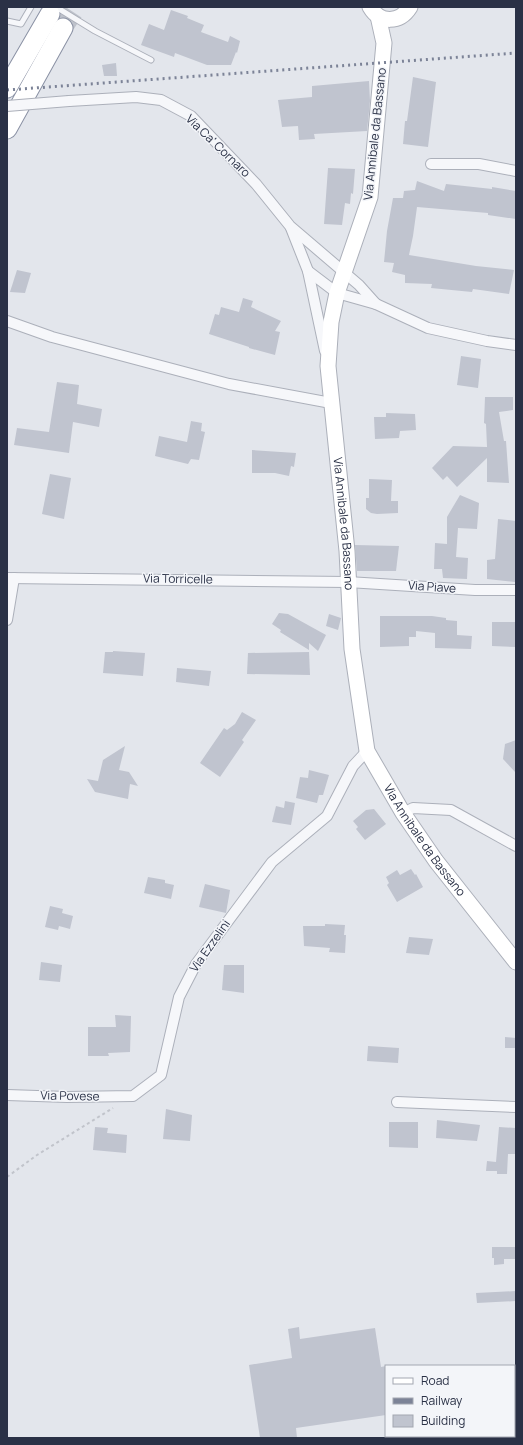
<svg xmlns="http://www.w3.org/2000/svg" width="523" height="1445" font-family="Manrope,sans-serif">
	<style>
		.building { fill: #c0c4cf }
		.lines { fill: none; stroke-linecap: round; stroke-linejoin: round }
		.highway-tunnel { stroke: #bec2cb; stroke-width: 19; stroke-dasharray: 19 10; stroke-linecap: butt }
		.lane-casing { stroke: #acb0ba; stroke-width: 7 }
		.street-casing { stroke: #acb0ba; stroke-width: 12 }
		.secondary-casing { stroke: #acb0ba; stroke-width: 17 }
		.highway-casing { stroke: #8a91a4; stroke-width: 21 }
		.path { stroke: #c1c4cb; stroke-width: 2; stroke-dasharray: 3 3; stroke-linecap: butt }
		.lane { stroke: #f6f7fa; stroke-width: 5 }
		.street { stroke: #f6f7fa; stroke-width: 10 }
		.secondary { stroke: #fff; stroke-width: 15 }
		.highway { stroke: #fff; stroke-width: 19 }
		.rail { stroke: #7c8397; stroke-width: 3; stroke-dasharray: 2 4; stroke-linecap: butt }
		.street-bridge-casing { stroke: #acb0ba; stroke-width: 12; stroke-linecap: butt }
		.street-bridge { stroke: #f6f7fa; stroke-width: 10 }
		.labels { text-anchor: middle; stroke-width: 3; stroke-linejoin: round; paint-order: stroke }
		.street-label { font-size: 12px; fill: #2a3146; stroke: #f3f5f9 }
	</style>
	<rect width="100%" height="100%" fill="#e3e6ec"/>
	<g class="building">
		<polygon points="171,10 188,16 187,18 204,25 201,32 228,42 230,36 240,41 237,53 236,52 231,65 207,65 175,53 174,57 141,45 149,24 164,30"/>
		<polygon points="116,63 117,76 104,76 102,65"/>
		<polygon points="413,77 436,82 428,147 403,144 405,121 407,121"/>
		<polygon points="369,81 370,101 367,131 314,134 315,139 299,140 298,126 282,127 278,100 312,97 312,86"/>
		<polygon points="328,168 355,169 353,194 351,193 350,204 345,203 342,225 324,224"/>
		<polygon points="417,181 444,191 446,184 492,189 492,187 516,191 516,219 488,215 488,213 417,207 413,236 409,255 476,266 514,270 509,294 473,289 472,292 431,288 432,284 405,283 405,275 392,272 394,263 384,262 387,231 393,198 403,198 404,191 415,190"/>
		<polygon points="17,270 31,273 25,293 10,292"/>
		<polygon points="243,298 253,301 251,307 281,321 275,331 280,332 275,355 249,348 249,347 209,334 215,314 219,315 221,307 239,312"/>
		<polygon points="461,356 481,359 478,388 457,385"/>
		<polygon points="57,382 79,385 77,404 102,409 99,427 73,422 69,453 14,445 17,428 49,432"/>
		<polygon points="485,397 513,397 513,410 499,412 504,441 506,441 509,483 487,482 487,458 457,487 447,476 443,480 432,468 453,446 487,447 486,424 484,423"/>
		<polygon points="386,413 415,414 416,430 400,431 399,438 375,439 374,417 386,417"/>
		<polygon points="191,421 202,423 201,431 205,432 199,460 191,459 188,464 155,456 159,436 187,442"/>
		<polygon points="252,450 296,453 294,467 291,466 289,476 275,473 252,473"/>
		<polygon points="50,474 71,478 64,519 42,514"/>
		<polygon points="369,479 392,480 391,501 398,501 398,513 377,514 371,513 366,509 366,498 369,498"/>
		<polygon points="460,495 479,503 477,529 458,528 456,557 468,558 467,579 443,578 442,569 434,569 435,543 447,544 447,517"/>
		<polygon points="498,519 516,521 515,582 487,579 487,560 495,559"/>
		<polygon points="355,545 399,546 396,571 357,571"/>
		<polygon points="279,613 288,614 326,635 318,651 309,643 309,650 280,632 281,630 272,624"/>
		<polygon points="329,614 341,618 338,630 326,626"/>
		<polygon points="380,616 432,616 446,618 446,620 457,621 457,635 472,636 471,649 435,648 435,633 416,631 416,637 409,637 409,646 380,647"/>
		<polygon points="492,622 516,622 516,647 492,646"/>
		<polygon points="113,651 145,653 143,676 103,673 105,652 113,652"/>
		<polygon points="309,652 310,675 247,674 248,653"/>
		<polygon points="177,668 211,671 209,686 176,682"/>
		<polygon points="242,712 256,720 242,740 244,742 220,777 200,763 224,728 227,730 235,724"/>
		<polygon points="516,740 516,773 503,759 505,744"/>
		<polygon points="125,746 119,770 129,772 138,786 130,784 128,799 95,792 87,779 98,781 103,760"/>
		<polygon points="309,770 329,775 323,795 319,795 317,803 296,798 300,777 308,778"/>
		<polygon points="285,801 295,803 291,825 272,822 276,806 284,808"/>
		<polygon points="374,809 386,824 365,840 356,829 358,827 353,821 366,810"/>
		<polygon points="411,869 415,875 416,874 423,887 397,902 387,885 389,883 386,877 397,870 400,875"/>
		<polygon points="148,877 165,880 165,883 174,885 171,899 144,893"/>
		<polygon points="205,884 230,890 226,913 199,907"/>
		<polygon points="50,906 63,909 62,913 73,916 70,929 59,926 58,930 45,927"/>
		<polygon points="325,924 345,925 344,935 346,935 345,953 329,952 330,948 304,946 303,926 325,926"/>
		<polygon points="409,937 433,939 429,955 406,953"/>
		<polygon points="41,962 62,965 60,982 39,980"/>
		<polygon points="224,965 244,965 244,993 222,990"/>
		<polygon points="115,1015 131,1016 130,1052 108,1053 109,1056 88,1056 88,1027 116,1027"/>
		<polygon points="505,1037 516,1038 516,1048 505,1048"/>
		<polygon points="368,1046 399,1048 398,1063 367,1061"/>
		<polygon points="166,1109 192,1115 190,1141 163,1139"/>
		<polygon points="437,1120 480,1125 477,1141 436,1138"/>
		<polygon points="389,1122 418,1122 418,1148 389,1147"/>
		<polygon points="95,1127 108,1128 107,1133 127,1135 126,1153 93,1150"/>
		<polygon points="499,1127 516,1128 516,1154 508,1154 507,1174 497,1174 497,1171 486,1171 487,1161 496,1162"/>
		<polygon points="492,1247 516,1247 516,1259 504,1259 504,1264 494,1265 494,1258 492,1258"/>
		<polygon points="516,1291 516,1301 477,1303 476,1293"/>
		<polygon points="299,1327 300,1339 375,1328 381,1367 386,1366 386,1415 296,1428 297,1438 260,1438 249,1365 292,1358 288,1329"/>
	</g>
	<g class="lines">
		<polyline class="highway-tunnel" points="63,28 77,7"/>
		<g class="lane-casing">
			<g id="lane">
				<polyline points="56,7 95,31 151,60"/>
				<polyline points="7,21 21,24 31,7"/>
			</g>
		</g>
		<g class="street-casing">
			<g id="street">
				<polyline points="69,101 136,97 161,100 191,116 256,184 290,226 359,285 376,304"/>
				<polyline points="431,164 479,164 516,171"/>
				<polyline points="291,228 308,271 325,351"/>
				<polyline points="308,271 337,293 376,304 428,328 487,341 516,345"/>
				<polyline points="7,321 52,337 229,384 331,403"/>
				<polyline points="7,578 348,582 475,590 516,590"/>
				<polyline points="7,620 14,578"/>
				<polyline points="403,813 413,808 451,810 516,846"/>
				<polyline points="7,1095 67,1097 133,1096 161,1075 179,997 196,964 272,862 327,816 353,766 367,751"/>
				<polyline points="397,1102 516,1107"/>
			</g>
		</g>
		<g class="secondary-casing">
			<g id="secondary">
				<path d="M370,7C380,24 400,23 410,7"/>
				<path id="s1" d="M378,16L384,43L370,197L337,293L331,322L328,366L347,551L352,649L367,751L403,813L436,861L516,962"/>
			</g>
		</g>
		<g class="highway-casing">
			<g id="highway">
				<polyline points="7,88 50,14"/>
				<polyline points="7,129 63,28"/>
			</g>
		</g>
		<polyline class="path" points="7,1177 37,1155 113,1108"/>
		<use href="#lane" class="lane"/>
		<use href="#street" class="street"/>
		<use href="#secondary" class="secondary"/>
		<use href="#highway" class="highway"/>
		<polyline class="rail" points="7,90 516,53"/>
		<g class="street-bridge-casing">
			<polyline id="street-bridge" points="7,106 69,101"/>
		</g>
		<use href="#street-bridge" class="street-bridge"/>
	</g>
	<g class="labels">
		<g class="street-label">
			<text transform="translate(375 134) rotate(-84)" y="4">Via Annibale da Bassano</text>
			<text transform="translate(218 146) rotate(44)" y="4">Via Ca' Cornaro</text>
			<text dy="4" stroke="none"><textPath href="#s1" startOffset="516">Via Annibale da Bassano</textPath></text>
			<text transform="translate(178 579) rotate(1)" y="4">Via Torricelle</text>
			<text transform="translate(432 587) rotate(4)" y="4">Via Piave</text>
			<text dy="4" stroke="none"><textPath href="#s1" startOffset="851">Via Annibale da Bassano</textPath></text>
			<text transform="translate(210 946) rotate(-55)" y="4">Via Ezzelini</text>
			<text transform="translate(70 1096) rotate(1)" y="4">Via Povese</text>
		</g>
	</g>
	<rect width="523" height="1445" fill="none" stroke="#2a3146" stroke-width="16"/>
	<rect x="385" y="1365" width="130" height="72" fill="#f3f5f9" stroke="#a3a7b1"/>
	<rect x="393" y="1378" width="20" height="6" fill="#ffffff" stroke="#a3a7b1"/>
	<text x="421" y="1385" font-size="12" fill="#2a3146">Road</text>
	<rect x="393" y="1398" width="20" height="6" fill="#7c8397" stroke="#a3a7b1"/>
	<text x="421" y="1405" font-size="12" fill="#2a3146">Railway</text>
	<rect x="393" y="1415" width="20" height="12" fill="#c0c4cf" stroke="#a3a7b1"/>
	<text x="421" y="1425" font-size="12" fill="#2a3146">Building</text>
</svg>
